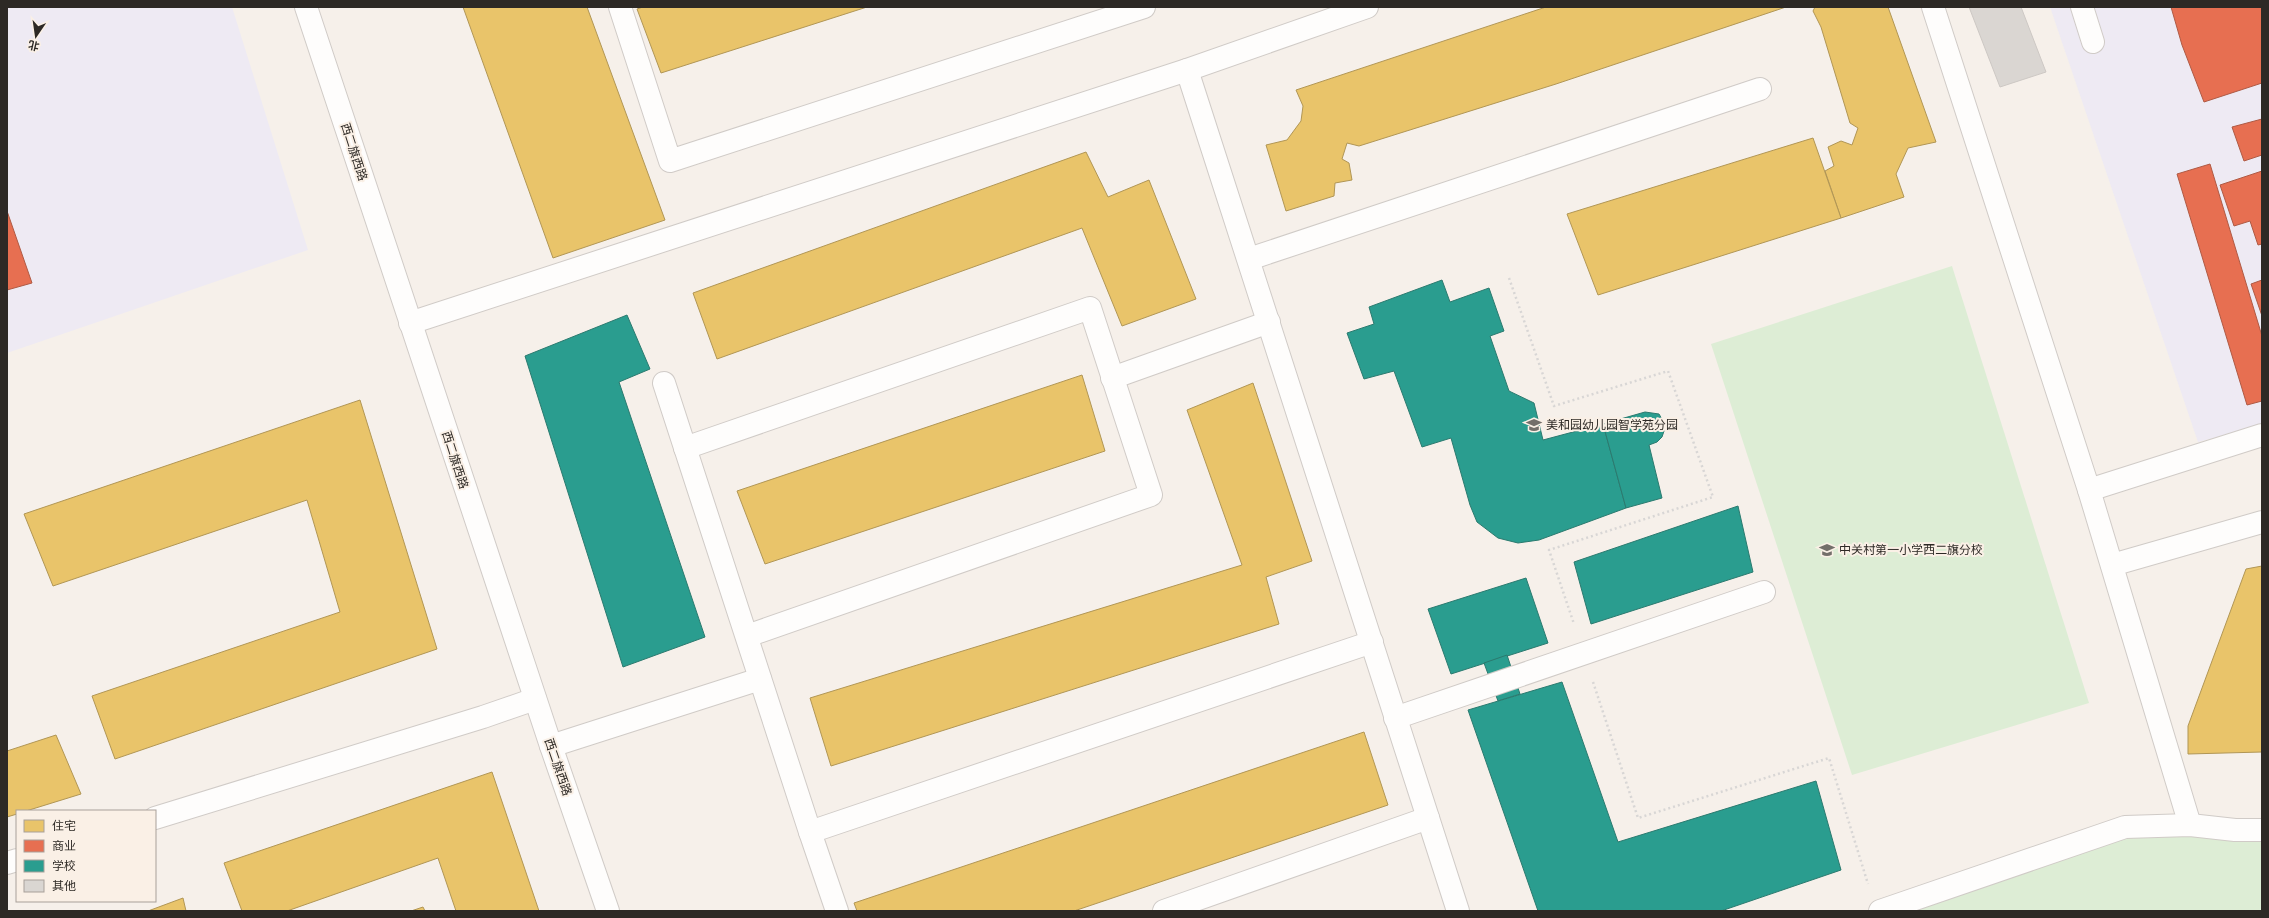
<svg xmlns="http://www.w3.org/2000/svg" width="2269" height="918" font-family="Signika,'Noto Sans SC',sans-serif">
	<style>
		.commercial { fill: #eeeaf3 }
		.green { fill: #ddedd5 }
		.homes { fill: #e9c46a; stroke: #b19655 }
		.shops { fill: #e76f51; stroke: #af5a44 }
		.schools { fill: #2a9d8f; stroke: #2b7a6f }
		.building { fill: #dad6d2; stroke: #cdc8c4 }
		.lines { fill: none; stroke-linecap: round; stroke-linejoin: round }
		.street-casing { stroke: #d0cbc7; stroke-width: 24 }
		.secondary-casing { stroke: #d0cbc7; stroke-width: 24 }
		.path { stroke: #d8d6d5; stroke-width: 2.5; stroke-dasharray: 2 3; stroke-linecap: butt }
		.street { stroke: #fefdfc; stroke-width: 22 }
		.secondary { stroke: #fefdfc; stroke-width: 22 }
		.labels { text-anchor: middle; stroke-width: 4; stroke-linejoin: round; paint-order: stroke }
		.street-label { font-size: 12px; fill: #2d2925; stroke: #faf0e6 }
		.poi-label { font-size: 12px; fill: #2d2925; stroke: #faf0e6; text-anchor: start }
	</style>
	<rect width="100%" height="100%" fill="#f6f0ea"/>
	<g class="commercial">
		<polygon points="7,7 232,7 308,250 7,353"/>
		<polygon points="2050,7 2262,7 2262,425 2198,442"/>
	</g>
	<g class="green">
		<polygon points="1952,266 2089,703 1852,775 1711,344"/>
		<polygon points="2125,827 2262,830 2262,911 1880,911"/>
	</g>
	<g class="homes">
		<polygon points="463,7 587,7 665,220 553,258"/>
		<polygon points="643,7 867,7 661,73 637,9"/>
		<polygon points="1546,7 1786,7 1556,84 1359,146 1347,143 1342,159 1349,163 1352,180 1335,183 1334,196 1286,211 1266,145 1287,140 1301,121 1303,106 1296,90"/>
		<polygon points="1815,7 1888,7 1936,142 1908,148 1896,174 1904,197 1841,218 1825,171 1834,166 1828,147 1841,141 1852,145 1858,128 1850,123 1847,113 1821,27 1813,11"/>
		<polygon points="1813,138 1841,218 1598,295 1567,214"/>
		<polygon points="1086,152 1108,197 1149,180 1196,299 1122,326 1082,228 717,359 693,293"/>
		<polygon points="1082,375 1105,451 765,564 737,491"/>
		<polygon points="1253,383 1312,561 1266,577 1279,624 831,766 810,698 1242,565 1187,410"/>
		<polygon points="360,400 437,649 115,759 92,696 340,612 307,500 53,586 24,514"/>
		<polygon points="2262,566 2262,752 2188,754 2188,726 2246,569"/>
		<polygon points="1364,732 1388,805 1074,911 857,911 854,903"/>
		<polygon points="56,735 81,794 26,811 17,811 17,814 7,817 7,751"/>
		<polygon points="492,772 539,911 456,911 438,858 287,911 242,911 224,863"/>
		<polygon points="183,898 186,911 148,911"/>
		<polygon points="423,907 425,911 411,911"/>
	</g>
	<g class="shops">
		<polygon points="2171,7 2262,7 2262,83 2204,102 2182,45"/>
		<polygon points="2262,119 2262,155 2244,161 2232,127"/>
		<polygon points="2210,164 2262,336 2262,401 2247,405 2177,174"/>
		<polygon points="2262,171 2262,244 2258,245 2250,221 2234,226 2220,185"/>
		<polygon points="7,211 32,283 7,290"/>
		<polygon points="2262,280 2262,316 2251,284"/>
	</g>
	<g class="schools">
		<polygon points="1442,280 1450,302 1489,288 1504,331 1490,336 1509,391 1534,403 1543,440 1603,424 1626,508 1539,540 1518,543 1498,538 1477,522 1470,505 1451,438 1422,447 1394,371 1364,379 1347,333 1374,324 1369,307"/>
		<polygon points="627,315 650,369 619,382 705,637 623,667 525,356"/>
		<polygon points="1645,412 1659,414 1663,421 1664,431 1662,437 1657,442 1649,445 1662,498 1626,508 1603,424"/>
		<polygon points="1738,506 1753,572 1591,624 1574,562"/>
		<polygon points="1526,578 1548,643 1451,674 1428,609"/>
		<polygon points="1507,655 1520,694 1498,701 1484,663"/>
		<polygon points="1562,682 1618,842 1816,781 1841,870 1721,911 1538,911 1468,710"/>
	</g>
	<polygon class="building" points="1969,7 2021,7 2046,72 2000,87"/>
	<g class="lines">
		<g class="street-casing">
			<g id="street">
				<polyline points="620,7 670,161 1144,7"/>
				<polyline points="1933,7 2089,490 2190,825"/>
				<polyline points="2082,7 2093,42"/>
				<polyline points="1187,70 1458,911"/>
				<polyline points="1249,259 1760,89"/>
				<polyline points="410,323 1187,70 1367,7"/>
				<polyline points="1112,378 1269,322"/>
				<polyline points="664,383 810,832"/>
				<polyline points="685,448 1090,308 1151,495 747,636"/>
				<polyline points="2089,490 2262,435"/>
				<polyline points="2112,565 2262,522"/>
				<polyline points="1395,718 1764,592"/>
				<polyline points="551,746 760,679"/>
				<polyline points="155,818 483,717 535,699"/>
				<polyline points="7,863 17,860"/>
				<polyline points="837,911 810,832 1372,642"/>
				<polyline points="1164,911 1428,818"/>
				<polyline points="1880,911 2125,827 2190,825 2235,830 2262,830"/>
			</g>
		</g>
		<g class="secondary-casing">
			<polyline id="secondary" points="306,7 551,746 608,911"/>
		</g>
		<g class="path">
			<polyline points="1509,278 1554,406 1668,371 1713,497 1549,550 1574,624"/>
			<polyline points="1593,682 1638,818 1829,758 1868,884"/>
		</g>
		<use href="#street" class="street"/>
		<use href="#secondary" class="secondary"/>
	</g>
	<defs>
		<g id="school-bare" transform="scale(1.2)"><path d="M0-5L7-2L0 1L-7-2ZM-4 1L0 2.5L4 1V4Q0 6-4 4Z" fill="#736f6a" stroke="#faf0e6" stroke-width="2.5" paint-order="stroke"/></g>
	</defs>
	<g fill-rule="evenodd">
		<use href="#school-bare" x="1534" y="425"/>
		<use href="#school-bare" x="1827" y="550"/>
	</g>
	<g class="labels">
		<g class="street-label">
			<text transform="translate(354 152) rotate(72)" y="4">西二旗西路</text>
			<text transform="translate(455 460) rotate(72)" y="4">西二旗西路</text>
			<text transform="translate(558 767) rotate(71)" y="4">西二旗西路</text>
		</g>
		<g class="poi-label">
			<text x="1546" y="429">美和园幼儿园智学苑分园</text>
			<text x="1839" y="554">中关村第一小学西二旗分校</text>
		</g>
	</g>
	<rect width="2269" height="918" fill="none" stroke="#2d2925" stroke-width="16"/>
	<rect x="16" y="810" width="140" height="92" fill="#faf0e6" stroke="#a8a099"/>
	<rect x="24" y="820" width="20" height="12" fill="#e9c46a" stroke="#a8a099"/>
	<text x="52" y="830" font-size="12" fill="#2d2925">住宅</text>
	<rect x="24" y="840" width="20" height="12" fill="#e76f51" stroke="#a8a099"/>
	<text x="52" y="850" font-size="12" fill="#2d2925">商业</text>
	<rect x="24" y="860" width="20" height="12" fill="#2a9d8f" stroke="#a8a099"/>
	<text x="52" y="870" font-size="12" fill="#2d2925">学校</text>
	<rect x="24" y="880" width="20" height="12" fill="#dad6d2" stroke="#a8a099"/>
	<text x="52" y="890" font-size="12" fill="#2d2925">其他</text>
	<g transform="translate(36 36) rotate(193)" stroke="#faf0e6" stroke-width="3" paint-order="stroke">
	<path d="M0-3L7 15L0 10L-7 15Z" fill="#2d2925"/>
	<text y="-6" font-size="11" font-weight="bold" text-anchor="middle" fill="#2d2925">北</text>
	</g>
</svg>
